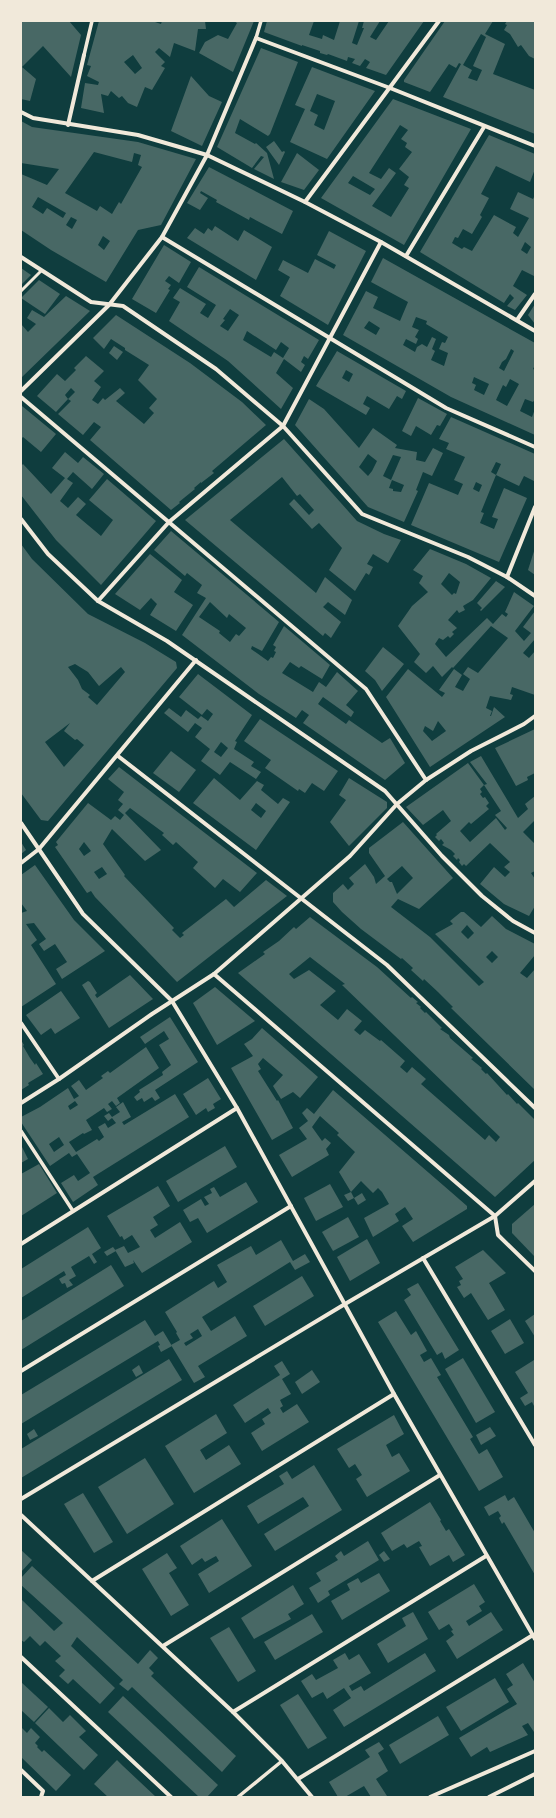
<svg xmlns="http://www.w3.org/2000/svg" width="556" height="1818" font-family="Helvetica,sans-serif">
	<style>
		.building { fill: #486865; fill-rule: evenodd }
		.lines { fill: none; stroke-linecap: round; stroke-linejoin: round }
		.service { stroke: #f1e9da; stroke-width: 3 }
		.pedestrian { stroke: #f1e9da; stroke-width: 3.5 }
		.minor { stroke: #f1e9da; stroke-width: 4 }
	</style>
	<rect width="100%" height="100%" fill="#0f3d3e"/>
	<g class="building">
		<polygon points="21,21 69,21 81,35 71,77 43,46 22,67 36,79 30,101 21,99"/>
		<path d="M99,21H152L161,24L162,21H205L206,29H198L195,51L174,43L170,57L159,48L155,52L165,62L161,66L165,68L152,90L145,87L137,107L128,103L122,96L119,98L111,91L108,96L101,94L104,113L81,108L85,83L98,85L99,82L87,76L91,66L87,65ZM133,55L142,68L135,74L124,62Z"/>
		<polygon points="234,21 254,21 233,72 199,53 205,42 218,35 228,39 237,23"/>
		<polygon points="267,21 314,21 309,35 322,39 323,35 334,40 340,21 359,21 352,43 357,45 364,28 362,28 364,21 380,21 370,37 376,40 389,21 424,21 386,75 366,68 370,62 365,59 360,66 352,63 355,59 348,57 347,61 328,54 327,55 320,53 320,51 302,45 302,46 264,32"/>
		<path d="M445,21H493L485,34L505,44L493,74L535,90V134L443,97L461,64L459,63L456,68L449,64L430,92L404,82V80ZM481,34L486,37L473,66L482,70L477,81L468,78L472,70L463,65Z"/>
		<polygon points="507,21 535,21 535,59 529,56 521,45 518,47 510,34 504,30 507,25 505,24"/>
		<polygon points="261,48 298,62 270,134 268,136 240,119 235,133 255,144 256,143 267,153 274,179 254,169 264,157 261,156 252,168 217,147"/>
		<path d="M312,67L375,91L327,159L290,142L305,109L295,105ZM317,94L335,101L324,130L314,125L318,115L310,111Z"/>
		<polygon points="191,76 209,96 222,102 202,146 171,131"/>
		<path d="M393,99L471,129L404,245L321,198ZM400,125L408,130L401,139L407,143L405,147L412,152L399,169L409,177L404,185L409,188L391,217L372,206L396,173L389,168L381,179L369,173ZM353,176L375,189L370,195L348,183Z"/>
		<path d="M21,121L32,127L138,142L196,159L161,225L138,230L106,282L51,250L21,230V174L47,185L59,169L21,163ZM94,152L132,162L134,153L141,155L138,165L142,167L121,204L119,202L112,214L100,206L97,211L65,193ZM38,197L66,213L63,218L47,208L43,214L32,207ZM71,217L77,220L72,229L66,225ZM103,236L110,241L104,250L98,245Z"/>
		<path d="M489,135L535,154V169L530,182L496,166L481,194L489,198L480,215L482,217L472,234L463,229L458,238L455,237L452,243L462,249L464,247L472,251L494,215L516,227L513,233L518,237L529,218L510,209L518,192L533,199L535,195V275L534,276L522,270L513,286L527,295L515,310L507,306L514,298L510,294L504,303L420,252ZM525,242L531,247L527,254L521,250Z"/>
		<polygon points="274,141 282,152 284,151 285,152 279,165 266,147"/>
		<polygon points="297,153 319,170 304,190 281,182"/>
		<polygon points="209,167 293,211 282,234 250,217 249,220 216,202 217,200 201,191 200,193 208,198 200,210 187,203"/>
		<polygon points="215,226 238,241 244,230 272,247 256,280 187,238 195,228 204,234 208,228 212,231"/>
		<polygon points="329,231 366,251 328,325 280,296 290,277 278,270 283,260 308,273 315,259 334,269 336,265 317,255"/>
		<polygon points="164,245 191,262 179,283 169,276 165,281 171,285 168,289 170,290 156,313 132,299"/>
		<path d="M383,258L535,343V365L533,369L535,370V399L533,402L525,399L520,411L532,417L535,409V435L451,397L343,335L366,291L378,297L373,308L400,321L408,302L371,282ZM416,317L427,321L426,324L448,337L445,343L442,342L439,349L448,353L444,366L431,360L435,351L432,349L436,339L432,337L427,347L422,344L417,347L415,352L403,345L406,339L416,344L418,339L415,337L419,330L412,327ZM369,321L380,328L376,335L364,328ZM511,349L514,351L504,371L499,368L502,362L506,359ZM474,377L489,384L484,395L474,390L476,385L472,383ZM510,379L519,384L507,406L496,400L503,385L506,387Z"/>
		<path d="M199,267L319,340L308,359L304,356L301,362L305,365L301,372L284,359L276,373L293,388L281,409L228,361L169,321L180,302L173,298L180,288L206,304L200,313L208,318L216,305L187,287ZM230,309L239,315L228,331L220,326L225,320L223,319ZM247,331L276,350L281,342L289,348L283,358L274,352L271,357L243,340Z"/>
		<polygon points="21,268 31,275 21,285"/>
		<polygon points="39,280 60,294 45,314 21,298"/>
		<polygon points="66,296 90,311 21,378 21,324 28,332 36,324 27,318 32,310 44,317"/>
		<polygon points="535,304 535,324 528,315"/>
		<polygon points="116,315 190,363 242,402 266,425 212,471 214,473 201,483 201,482 194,488 195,489 179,502 180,503 171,510 90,440 101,427 94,422 83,435 58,414 71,401 68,399 75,392 71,388 65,395 68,399 56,412 37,396 57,374 65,381 76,370 74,368 86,356 104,371 94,381 101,387 92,400 98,404 103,398 105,400 120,388 125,393 116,401 144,424 154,413 149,408 157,399 138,380 149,365 125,350 125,348 111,339 104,349 93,338"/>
		<polygon points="114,346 123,352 117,360 109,353"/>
		<path d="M337,351L406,391L402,399L397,396L389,409L367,396L363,404L370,408L366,415L316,386ZM346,370L353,374L349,382L342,378Z"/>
		<polygon points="418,398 447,414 440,426 437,425 431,435 416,426 411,436 402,431"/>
		<path d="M309,399L324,409L359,448L373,428L397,445L395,448L417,452L416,460L425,462L433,448L443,453L432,476L423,472L416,490L418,491L404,522L368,507L295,425ZM368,454L377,461L372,471L368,476L359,467ZM393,455L401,457L391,480L383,476ZM392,480L404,485L401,492L393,491V489L389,488Z"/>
		<polygon points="22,406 56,434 41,452 23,437 21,439"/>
		<path d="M451,417L535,454L534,481L524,476L519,486L496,475L501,464L496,462L491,472L496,475L481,512L484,513L480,523L494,529L498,519L492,517L504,488L527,498L499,562L411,525L429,483L458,495L463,484L454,480L465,457L446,449L449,443L439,439ZM476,482L482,485L479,492L473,489Z"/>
		<polygon points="284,439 357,521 384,534 401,540 388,563 373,554 367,564 373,567 369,575 366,573 355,591 329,570 342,548 319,523 312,529 289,504 294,499 309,515 314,510 300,494 297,496 282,477 230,520 316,593 325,577 352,600 345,615 328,602 323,607 341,622 331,638 325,633 323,636 185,520"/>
		<polygon points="65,452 78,463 83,457 104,474 92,489 73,472 67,479 73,483 60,501 68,508 78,497 86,504 76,515 101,536 113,520 89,500 107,479 156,521 101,585 56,540 21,495 21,466 23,464 51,494 65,478 52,468"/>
		<path d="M171,531L279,622L262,651L252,646L251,649L268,661L271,657L273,658L276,652L274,651L276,647L273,645L284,626L330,665L322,679L301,666L299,668L290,662L282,673L313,692L319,682L326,687L337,672L358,691L346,705L354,712L351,717L323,697L318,704L346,724L349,720L382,743L390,738L405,763L385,780L303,723L309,715L302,710L296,718L259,694L182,635L206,598L197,593L202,585L187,573L185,576L154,550ZM210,602L227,618L229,614L246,628L239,636L236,634L230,642L219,633L220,631L199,617Z"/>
		<path d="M21,544L32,559L88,614L145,643L176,662L177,668L48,821L41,820L21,793ZM75,664L88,672L99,686L121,667L125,672L97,705L88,697L90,695L82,689L78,680L68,667ZM70,723L64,731L75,740L77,739L84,745L64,767L45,742Z"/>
		<polygon points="535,548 535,575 528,570"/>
		<path d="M430,549L466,564L491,578L473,600L463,606L465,610L459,613L457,610L448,620L457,628L452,632L454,634L450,638L448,636L443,640L439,638L435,644L446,657L487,618L493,624L502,614L506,617L508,614L505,612L514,592L534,606L515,631L524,641L531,633L523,627L535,611V639L523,653L529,658L535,651V695L512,687L510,694L513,695L511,700L490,696L486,708L492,711L490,716H491L494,707L505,717L430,767L386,697L408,669L442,697L445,693L439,690L454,669L462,675L455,687L463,691L470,679L463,674L468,667L478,673L508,638L491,626L453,668L452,667L442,677L433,666L426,673L414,662L420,654L398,626L412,606L428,592L419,583L423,576L413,570ZM449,573L460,582L456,594L454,593L452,595L441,584ZM438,721L446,731L432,741L423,731L425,726L433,731Z"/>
		<polygon points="150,554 182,580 174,592 193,605 176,631 150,615 157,604 151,598 140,610 115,594"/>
		<polygon points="496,581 505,587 481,611 480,610 482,608 477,603"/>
		<polygon points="383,647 404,664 382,691 375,680 365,671"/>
		<path d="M198,674L252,715L235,741L237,742L234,749L254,762L251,766L261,772L256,779L230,762L220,775L201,761L210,749L195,737L202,728L195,723L188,732L164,713L169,708L181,717L186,710L198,719L201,716L208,721L213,714L207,709L202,715L179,697ZM221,742L228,748L221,757L214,752Z"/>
		<polygon points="260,719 338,771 324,791 312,783 305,793 299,789 298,791 265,768 271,760 244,741"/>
		<polygon points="535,729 535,773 527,777 528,780 516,786 495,748"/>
		<polygon points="171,751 196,770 179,792 153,773"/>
		<path d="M481,756L518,818L528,809L525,804L535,796V820L523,832L535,844V871L531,873L535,879V906L529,916L504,904L480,884L494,867L505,877L510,872L504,867L510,862L490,843L466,866L464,864L462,866L459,862L460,860L458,858L457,860L453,856L455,854L451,850L442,845L444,843L441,839L439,841L435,837L437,835L436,834L451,821L443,810L423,825L406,807L468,763L484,785L487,784L470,762ZM484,785L501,811L495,815L507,828L505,830L496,818L470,842L460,831L469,822L471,824L489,809L486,806L489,803L485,797L483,798L480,794L482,792L480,789Z"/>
		<path d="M119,767L257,873L240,892L223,879L215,888L193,868L198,862L176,842L173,845L162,835L164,833L130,808L125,813L161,850L145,861L112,829L103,844L125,875L124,876L174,928L172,930L180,938L184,935L182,933L226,899L234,907L266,880L287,896L177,982L95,897L91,891L87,893L55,847L58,845L56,842L88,803L111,820L115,816L120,820L124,815L118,810L123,804L118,800L124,792L108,779ZM84,842L91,851L84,856L79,849ZM102,867L107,874L99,879L94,872Z"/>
		<path d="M214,778L240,800L257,781L264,785L261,790L278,804L283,798L290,802L256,850L193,803ZM256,803L266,811L261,818L251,810Z"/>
		<polygon points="349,778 387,802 387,808 349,846 330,822 346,800 339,795"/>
		<path d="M403,822L453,878L419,909L398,899L391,907L430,937L479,986L484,982L435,934L453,924L450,921L461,912H464L481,927L492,916L506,929L535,944V955L520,973L527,978L535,969V1090L451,1008L453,1007L438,992L424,979L423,981L411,970L413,968L402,958L401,959L361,929L342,912L333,902V893L343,884L348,890L354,884L349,878L365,864L374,877L376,884L385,876L369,853V848ZM402,866L413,878L397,894L392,882H390L387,879ZM467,925L474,933L468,939L461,932ZM492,951L498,957L492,963L486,957Z"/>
		<polygon points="21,842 26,850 21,854"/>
		<polygon points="35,865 74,920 105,951 62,979 56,969 67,962 55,944 44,951 39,944 46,939 34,923 26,924 37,940 31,945 56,984 21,1007 21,913 27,911 21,903 21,875"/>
		<path d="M310,917L377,967L411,998L412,997L418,1002L416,1003L421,1007L420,1008L425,1013L426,1012L442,1028L440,1029L449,1035L450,1038L465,1051L473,1058L471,1059L482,1068L481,1069L486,1074L487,1073L507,1095L508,1094L517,1104L518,1103L535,1120V1160L495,1197L238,973L265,954L263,952L279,941L294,927L296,929ZM310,957L345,984L342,985L500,1137L496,1142L489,1135L485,1140L421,1084L426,1079L412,1067L407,1073L400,1067L405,1061L381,1040L380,1041L365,1030L360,1035L354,1030L362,1021L347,1009L338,1020L320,1005L336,991L309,970L294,979L289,974Z"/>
		<polygon points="130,975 153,999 109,1028 82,985 88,981 90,982 97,993 95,995 97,998"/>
		<polygon points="215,987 255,1021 217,1045 193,1003"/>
		<polygon points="61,991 80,1018 55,1034 51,1028 41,1035 26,1015"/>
		<polygon points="170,1017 198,1062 155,1090 160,1098 155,1101 152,1097 144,1102 142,1098 137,1101 134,1097 140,1092 139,1090 163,1075 162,1072 171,1065 159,1045 169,1039 164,1031 145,1044 140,1037"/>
		<polygon points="262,1028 318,1077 300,1098 293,1092 281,1099 273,1086 283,1075 263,1058 258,1064 261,1069 258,1071 277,1101 278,1100 293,1128 272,1140 231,1068 253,1056 244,1044 252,1039"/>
		<polygon points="21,1040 24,1045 23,1046 30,1058 35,1065 36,1063 43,1074 28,1083 29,1085 21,1090"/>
		<path d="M146,1047L159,1068L117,1098L120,1103L116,1106L112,1101L108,1104L112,1109L107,1112L104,1108L86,1120L92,1130L84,1134L83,1133L69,1142L76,1152L97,1139L99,1141L104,1137L98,1127L105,1123L108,1128L116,1123L112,1118L108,1121L104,1116L109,1113L112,1117L120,1112L116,1107L123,1102L131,1117L122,1122L124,1125L175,1094L189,1117L93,1177L98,1185L73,1202L61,1183L74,1175L78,1181L90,1173L77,1154L72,1157L69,1153L50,1166L21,1122V1117L40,1107L68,1088L74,1099L79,1096L71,1086L79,1080L86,1090L103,1078L101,1076L108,1071L110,1073ZM75,1101L78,1105L70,1110L68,1106ZM59,1137L64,1145L54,1152L49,1144Z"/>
		<polygon points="208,1078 221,1099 213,1104 215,1108 208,1112 206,1108 196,1115 183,1094"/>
		<polygon points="333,1090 451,1192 467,1206 467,1209 413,1242 402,1226 413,1219 405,1207 395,1214 399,1221 373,1237 364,1218 389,1204 382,1192 378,1188 373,1193 361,1181 351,1192 339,1172 355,1152 337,1135 339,1133 320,1116 312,1127 322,1141 325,1138 331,1143 326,1149 329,1155 292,1177 279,1155 307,1139 299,1128 308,1121 302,1113 307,1108 314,1114"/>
		<polygon points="21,1145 28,1159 21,1163"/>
		<polygon points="225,1146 237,1167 178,1202 166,1181"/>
		<polygon points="39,1164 57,1193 21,1216 21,1174"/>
		<polygon points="246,1182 258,1202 207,1233 198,1218 190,1222 183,1210 201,1199 205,1206 209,1204 204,1197 212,1193 210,1189 214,1187 220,1197"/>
		<polygon points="330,1184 343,1207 316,1221 304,1198"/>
		<polygon points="158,1186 170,1206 153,1217 158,1225 150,1230 155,1238 180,1222 192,1242 142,1273 133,1260 134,1263 125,1267 115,1250 124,1246 128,1253 140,1247 132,1235 124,1240 122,1236 120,1237 107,1216"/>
		<polygon points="351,1192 354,1198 348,1201 344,1195"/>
		<polygon points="362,1193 366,1200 358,1205 354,1198"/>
		<polygon points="535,1204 535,1257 512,1233 512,1224"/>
		<polygon points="348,1217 359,1237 333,1251 322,1232"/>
		<polygon points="88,1227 101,1248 92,1254 97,1262 94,1264 89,1256 71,1267 76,1276 69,1280 73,1285 67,1288 65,1283 62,1284 59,1279 66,1275 64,1271 21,1298 21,1269"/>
		<polygon points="367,1239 380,1263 350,1281 337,1257"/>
		<path d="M281,1240L293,1261L305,1254L310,1262L295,1270L290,1262L202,1317L211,1331L235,1316L247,1336L198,1366L205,1377L194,1383L171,1345L180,1340L176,1333L177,1332L165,1312L214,1281L218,1288L227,1282L217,1265L251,1246L256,1255ZM198,1329L202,1336L186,1346L184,1343L193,1338L190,1334Z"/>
		<polygon points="113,1247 116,1251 107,1256 104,1252"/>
		<polygon points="483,1250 506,1273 489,1283 505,1310 488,1320 471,1293 464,1298 457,1287 461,1285 459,1281 463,1279 455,1267"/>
		<polygon points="111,1265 124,1286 21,1350 21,1321"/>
		<polygon points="302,1276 314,1296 265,1326 253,1306"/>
		<polygon points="418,1283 459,1350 445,1359 442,1352 437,1355 404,1300 411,1295 407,1289"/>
		<polygon points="396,1311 411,1335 416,1331 427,1351 420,1355 424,1362 431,1358 441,1375 437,1377 473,1437 470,1439 479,1454 487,1449 503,1477 479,1491 378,1322"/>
		<polygon points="535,1314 535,1337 525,1321"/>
		<polygon points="510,1319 524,1343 505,1354 491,1331"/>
		<polygon points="145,1320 155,1336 163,1331 172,1346 161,1352 158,1346 160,1345 158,1341 21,1424 21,1395"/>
		<polygon points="463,1358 495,1412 476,1423 445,1369"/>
		<polygon points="169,1359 182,1380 21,1478 21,1449"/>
		<polygon points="534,1360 535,1362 535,1408 532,1402 525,1406 520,1398 528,1393 515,1372"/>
		<polygon points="282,1361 290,1374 282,1379 291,1394 280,1400 283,1406 280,1408 283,1413 297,1404 309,1422 262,1451 251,1433 265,1424 262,1419 271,1413 268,1408 245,1423 233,1405 280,1375 274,1366"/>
		<polygon points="139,1365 143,1373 136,1377 132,1370"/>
		<polygon points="312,1370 320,1382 302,1394 295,1382"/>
		<polygon points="216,1414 227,1433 200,1450 206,1460 229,1445 241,1464 194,1493 165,1446"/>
		<polygon points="394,1415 404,1434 386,1445 392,1457 399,1453 410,1471 367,1497 356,1479 362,1475 355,1464 349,1468 337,1449"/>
		<polygon points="490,1427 496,1436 481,1445 476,1435"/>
		<polygon points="34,1429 38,1436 30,1440 27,1434"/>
		<polygon points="145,1458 174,1504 127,1534 98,1487"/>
		<polygon points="314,1465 342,1510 275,1551 264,1534 309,1506 306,1501 303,1497 258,1524 247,1506 284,1484 279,1476 287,1471 292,1479"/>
		<polygon points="83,1493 113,1542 94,1553 64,1504"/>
		<polygon points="505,1495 508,1501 514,1497 535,1533 535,1575 504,1522 502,1524 499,1518 501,1516 498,1511 489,1516 484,1507"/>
		<polygon points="430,1502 441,1520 440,1521 446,1531 449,1529 465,1555 453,1562 449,1555 430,1566 419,1547 422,1546 419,1541 407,1548 404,1544 392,1551 381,1533"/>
		<polygon points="222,1519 252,1566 209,1593 198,1574 219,1561 216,1556 205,1562 202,1558 192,1565 180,1546"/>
		<polygon points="368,1541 379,1560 328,1591 330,1595 318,1603 309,1588 321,1581 316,1573 338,1560 335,1556 341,1551 344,1556"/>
		<polygon points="21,1550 32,1560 21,1572"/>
		<polygon points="384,1551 390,1559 384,1562 379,1555"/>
		<polygon points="167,1553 177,1568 169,1573 189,1605 171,1616 142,1569"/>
		<polygon points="32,1566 138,1664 150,1650 158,1658 149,1668 154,1673 151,1676 236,1756 222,1772 132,1687 128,1691 119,1684 123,1680 77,1637 71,1646 115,1688 100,1704 73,1679 68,1684 59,1676 65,1670 55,1661 61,1656 45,1641 40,1646 30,1636 24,1642 21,1640 21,1599 54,1631 63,1623 21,1585 21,1578"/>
		<polygon points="379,1573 390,1591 342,1620 331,1601 350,1590 347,1584 358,1578 361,1583"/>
		<polygon points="474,1584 485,1602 479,1606 482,1611 466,1621 469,1626 491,1612 503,1630 457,1659 446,1641 454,1635 451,1631 453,1630 449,1624 439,1630 428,1612"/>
		<polygon points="293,1585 304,1604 288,1614 291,1619 254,1639 241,1618"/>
		<polygon points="413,1612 428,1639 388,1663 377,1644 406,1626 402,1618"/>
		<polygon points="312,1614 323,1632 275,1660 264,1642"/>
		<polygon points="229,1627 256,1671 238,1682 210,1638"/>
		<polygon points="345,1653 349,1660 359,1654 371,1673 349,1686 352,1691 361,1686 364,1691 425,1653 436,1671 344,1727 333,1710 351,1698 344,1688 327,1699 323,1692 312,1698 301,1681 312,1674 316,1680 338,1668 333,1660"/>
		<polygon points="523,1663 535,1683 535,1732 534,1732 528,1723 522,1726 528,1735 490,1752 487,1747 471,1757 459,1738 517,1704 507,1689 513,1685 506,1674"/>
		<polygon points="495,1678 509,1702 461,1731 446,1707"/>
		<polygon points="21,1682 48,1707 34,1722 21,1710"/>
		<polygon points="298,1694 327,1738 308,1749 280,1705"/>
		<polygon points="123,1696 218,1785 207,1797 199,1797 108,1712"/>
		<polygon points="49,1708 63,1722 70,1715 86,1731 79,1737 98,1755 84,1770 35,1723"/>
		<polygon points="438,1716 449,1735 400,1764 389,1745"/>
		<polygon points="21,1727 27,1733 31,1728 40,1737 35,1743 38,1746 37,1747 42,1752 44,1750 71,1775 56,1791 21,1757"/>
		<polygon points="379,1742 384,1749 378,1753 388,1771 376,1779 387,1796 371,1797 364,1786 345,1797 338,1797 329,1782 370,1757 365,1750"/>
		<polygon points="117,1760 123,1766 156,1797 108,1797 94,1784"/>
	</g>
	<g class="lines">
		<polyline class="service" points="21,291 41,271"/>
		<g class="pedestrian">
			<polyline points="256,38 261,21"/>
			<polyline points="84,55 92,21"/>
			<polyline points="21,1131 73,1211"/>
			<polyline points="238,1797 282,1761"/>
		</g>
		<g class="minor">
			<polyline points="21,112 33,118 138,135 207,155 305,202 381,242 535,331"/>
			<polyline points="68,125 84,55"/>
			<polyline points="305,202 439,21"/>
			<polyline points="162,237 446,408 535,447"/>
			<polyline points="406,256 484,127"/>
			<polyline points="21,257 91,302 123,306 216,369 283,426 362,514 468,557 507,577 535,596"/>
			<polyline points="517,320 535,294"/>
			<polyline points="21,391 109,305 162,237 207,155 256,38 390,88 535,146"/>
			<polyline points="21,397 366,689 426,780"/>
			<polyline points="21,519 48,554 98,601 167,641 385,791 442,856 482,896 513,921 535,933"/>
			<polyline points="507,577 535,507"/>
			<polyline points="98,601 169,522 283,426 381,242"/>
			<polyline points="118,756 387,965 535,1108"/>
			<polyline points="21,823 83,914 172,1001 237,1108 394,1394 535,1639"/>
			<polyline points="21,863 39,849 196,660"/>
			<polyline points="214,974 495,1216 498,1235 535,1271"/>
			<polyline points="21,1023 59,1079"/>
			<polyline points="21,1103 59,1079 152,1014 214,974 350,856 397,804 426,780 471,751 524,724 535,716"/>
			<polyline points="21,1244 237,1108"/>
			<polyline points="423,1258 535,1445"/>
			<polyline points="21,1371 291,1206"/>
			<polyline points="21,1499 345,1304 495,1216 535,1181"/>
			<polyline points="21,1515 233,1712 282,1761 312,1797"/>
			<polyline points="92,1581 394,1394"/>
			<polyline points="163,1646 440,1475"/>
			<polyline points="21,1657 171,1797"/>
			<polyline points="233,1712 486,1556"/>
			<polyline points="21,1770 43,1791 41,1797"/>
			<polyline points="298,1779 533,1635"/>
			<polyline points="430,1797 535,1751"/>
			<polyline points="489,1797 535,1774"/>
		</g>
	</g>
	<rect width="556" height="1818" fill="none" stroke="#f1e9da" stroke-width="44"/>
</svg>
